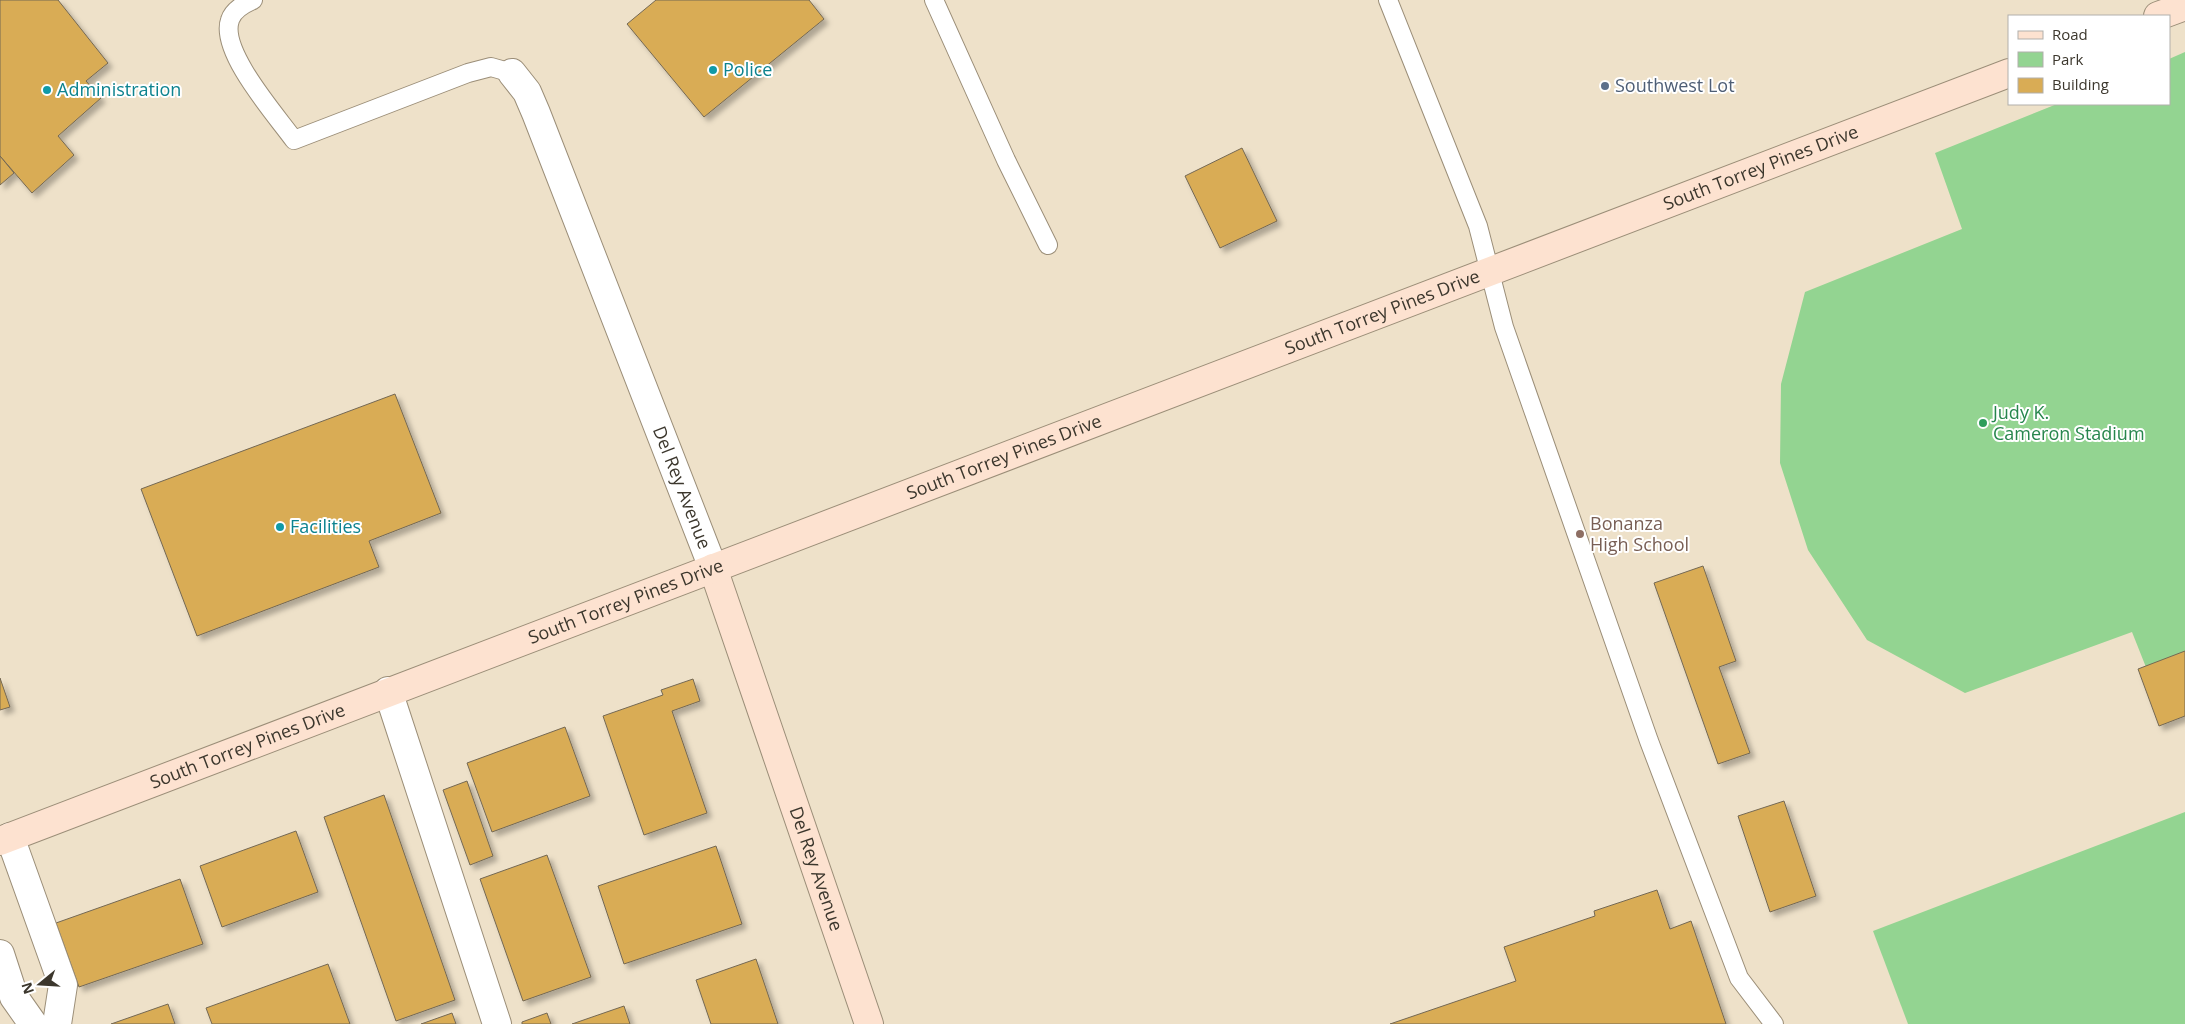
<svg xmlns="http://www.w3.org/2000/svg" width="2185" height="1024" font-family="'Open Sans',sans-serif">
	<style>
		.green { fill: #93d491 }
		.building { fill: #d9ac55; stroke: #746853; filter: url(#shadow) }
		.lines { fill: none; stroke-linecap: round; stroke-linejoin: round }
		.lane-casing { stroke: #9b8e78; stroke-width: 20 }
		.street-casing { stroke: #9b8e78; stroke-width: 30 }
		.secondary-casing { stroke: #9b8e78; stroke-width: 30 }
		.lane { stroke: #fff; stroke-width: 18 }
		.street { stroke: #fff; stroke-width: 28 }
		.secondary { stroke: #fde2d0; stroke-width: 28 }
		.culture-dot { fill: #0f9aa8; stroke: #fff; stroke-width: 2 }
		.service-dot { fill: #5c6f8a; stroke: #fff; stroke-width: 2 }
		.leisure-dot { fill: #2e9e5b; stroke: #fff; stroke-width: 2 }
		.education-dot { fill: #8d6e63; stroke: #fff; stroke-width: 2 }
		.labels { text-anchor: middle; stroke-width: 4; stroke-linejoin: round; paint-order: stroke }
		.culture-label { font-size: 18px; fill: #0d838f; stroke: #fff; text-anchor: start }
		.service-label { font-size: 18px; fill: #4e5e75; stroke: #fff; text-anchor: start }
		.street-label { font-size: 18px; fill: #3c372d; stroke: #fff }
		.leisure-label { font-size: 18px; fill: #27864d; stroke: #fff; text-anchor: start }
		.education-label { font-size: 18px; fill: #785e54; stroke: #fff; text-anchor: start }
	</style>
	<defs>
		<filter id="shadow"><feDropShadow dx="4.5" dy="4.5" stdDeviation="2.5" flood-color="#0004"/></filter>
	</defs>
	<rect width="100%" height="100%" fill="#eee1c9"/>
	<g class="green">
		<polygon points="2185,52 2185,714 2167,720 2132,632 1965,693 1867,640 1808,550 1780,463 1781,384 1805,292 1962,229 1935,153 2057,104 2169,104 2169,59"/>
		<polygon points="2185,812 2185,1024 1908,1024 1873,931"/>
	</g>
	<g class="building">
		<polygon points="0,0 58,0 108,63 86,81 101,98 58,136 74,155 32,193 0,156"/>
		<polygon points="656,0 809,0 824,19 704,117 627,24"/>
		<polygon points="1242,148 1277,221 1220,248 1185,176"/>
		<polygon points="0,156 14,173 0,185"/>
		<polygon points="395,394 441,513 369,541 379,567 197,636 141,489"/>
		<polygon points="1703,566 1736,661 1719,667 1750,753 1718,764 1654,583"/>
		<polygon points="2185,651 2185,716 2159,726 2138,669"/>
		<polygon points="0,678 10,707 0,710"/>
		<polygon points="693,679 700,701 672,711 707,813 644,835 603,716 663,695 661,690"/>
		<polygon points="565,727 590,796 492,832 467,763"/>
		<polygon points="467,781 493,856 470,865 443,790"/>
		<polygon points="384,795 455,1000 396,1021 324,817"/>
		<polygon points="1784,801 1816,896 1770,912 1738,816"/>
		<polygon points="296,831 318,892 222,927 200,866"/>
		<polygon points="716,846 742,924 624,964 598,886"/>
		<polygon points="547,855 591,977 523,1001 480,879"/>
		<polygon points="180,879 203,944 79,987 56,923"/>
		<polygon points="1657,890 1670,929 1691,921 1726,1024 1390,1024 1516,981 1504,947 1595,916 1594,911"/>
		<polygon points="756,959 778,1024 711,1024 696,980"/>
		<polygon points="328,964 350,1024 212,1024 206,1008"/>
		<polygon points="168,1004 175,1024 111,1024"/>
		<polygon points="624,1006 630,1024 572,1024"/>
		<polygon points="452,1013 456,1024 421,1024"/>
		<polygon points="547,1013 551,1024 522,1024 522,1022"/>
	</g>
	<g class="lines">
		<g class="lane-casing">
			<g id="lane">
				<path d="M253,0C244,4 233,10 230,20C219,51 276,115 294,140L468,73L491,67L512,73"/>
				<polyline points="934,0 1006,160 1048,245"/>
				<polyline points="1388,0 1478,226 1504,327 1649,741 1739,978 1774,1024"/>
			</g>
		</g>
		<g class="street-casing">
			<g id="street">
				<path id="s1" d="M512,73L527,92L536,113L713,568"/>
				<polyline points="388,691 497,1024"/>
				<polyline points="10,837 63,985 57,1024"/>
				<polyline points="0,954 14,997 33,1024"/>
			</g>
		</g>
		<g class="secondary-casing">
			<g id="secondary">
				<polyline points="2158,16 2185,6"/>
				<path id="s2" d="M713,568L869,1024"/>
				<path id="s3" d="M0,841L2009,73"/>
			</g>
		</g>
		<use href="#lane" class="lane"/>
		<use href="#street" class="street"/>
		<use href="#secondary" class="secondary"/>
	</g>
	<g class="culture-dot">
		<circle cx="713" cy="70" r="5"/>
		<circle cx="47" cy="90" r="5"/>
		<circle cx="280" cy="527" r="5"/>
	</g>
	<circle class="service-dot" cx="1605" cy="86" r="5"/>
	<circle class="leisure-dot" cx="1983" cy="423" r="5"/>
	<circle class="education-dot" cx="1580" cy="534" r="5"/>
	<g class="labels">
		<g class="culture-label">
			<text x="723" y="76">Police</text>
			<text x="57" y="96">Administration</text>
			<text x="290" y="533">Facilities</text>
		</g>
		<g class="service-label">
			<text x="1615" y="92">Southwest Lot</text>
		</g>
		<g class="street-label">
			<text dy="6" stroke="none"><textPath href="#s3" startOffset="1885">South Torrey Pines Drive</textPath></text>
			<text dy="6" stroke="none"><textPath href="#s3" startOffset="1480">South Torrey Pines Drive</textPath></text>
			<text dy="6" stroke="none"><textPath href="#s3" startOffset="1075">South Torrey Pines Drive</textPath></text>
			<text dy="6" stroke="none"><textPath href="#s1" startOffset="449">Del Rey Avenue</textPath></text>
			<text dy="6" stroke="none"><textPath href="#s3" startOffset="670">South Torrey Pines Drive</textPath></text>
			<text dy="6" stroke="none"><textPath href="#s3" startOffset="265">South Torrey Pines Drive</textPath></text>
			<text dy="6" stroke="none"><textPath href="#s2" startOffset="318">Del Rey Avenue</textPath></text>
		</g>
		<g class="leisure-label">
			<text x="1993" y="419">Judy K.<tspan x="1993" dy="21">Cameron Stadium</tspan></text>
		</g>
		<g class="education-label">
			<text x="1590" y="530">Bonanza<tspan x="1590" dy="21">High School</tspan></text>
		</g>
	</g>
	<rect x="2008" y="15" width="162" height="90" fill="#ffffff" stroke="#b1afab"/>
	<rect x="2018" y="31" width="25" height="8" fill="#fde2d0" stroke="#b1afab"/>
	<text x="2052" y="40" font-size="15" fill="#3c372d">Road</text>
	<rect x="2018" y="52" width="25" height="15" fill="#93d491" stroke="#b1afab"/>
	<text x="2052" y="65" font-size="15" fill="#3c372d">Park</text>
	<rect x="2018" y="78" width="25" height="15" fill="#d9ac55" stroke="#b1afab"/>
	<text x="2052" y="90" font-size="15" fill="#3c372d">Building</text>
	<g transform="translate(40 984) rotate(252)" stroke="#ffffff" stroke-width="4" paint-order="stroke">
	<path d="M0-4L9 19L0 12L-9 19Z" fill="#3c372d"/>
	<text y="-8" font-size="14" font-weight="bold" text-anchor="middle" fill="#3c372d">N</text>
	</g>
</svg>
